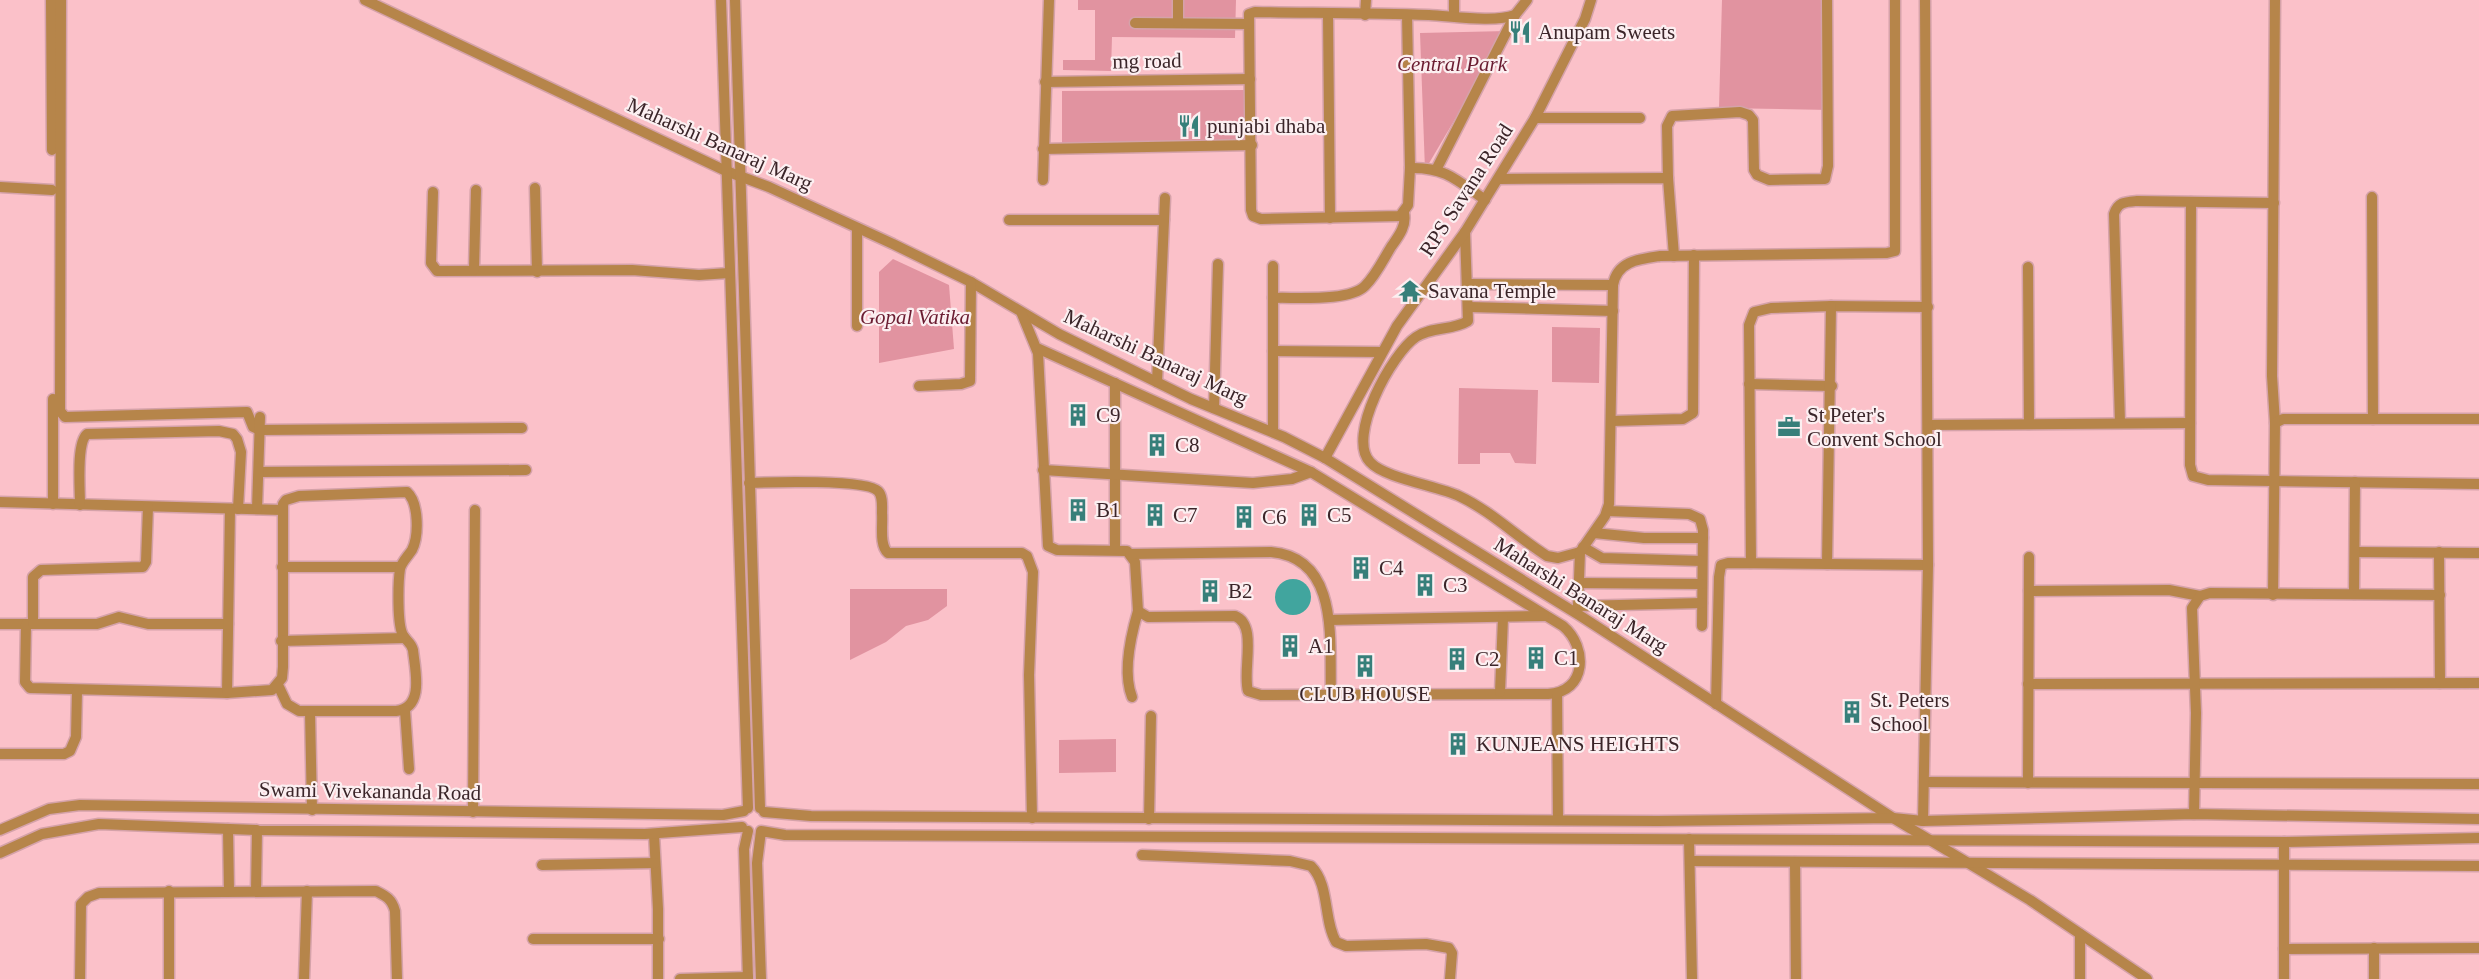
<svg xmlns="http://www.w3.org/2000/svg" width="2479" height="979" font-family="'Times New Roman',serif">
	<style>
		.green { fill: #e193a0 }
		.water { fill: #41a59e }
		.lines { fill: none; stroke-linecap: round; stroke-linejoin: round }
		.minor-casing { stroke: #d5a2a9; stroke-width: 13 }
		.minor { stroke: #b6854a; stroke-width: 10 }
		.labels { text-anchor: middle; stroke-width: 4.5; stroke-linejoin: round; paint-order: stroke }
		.poi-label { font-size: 21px; fill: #3b2529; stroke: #fceff1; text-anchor: start }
		.street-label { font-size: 21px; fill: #3b2529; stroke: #fceff1 }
		.park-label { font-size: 21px; font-style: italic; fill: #6b1c31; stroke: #fceff1 }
	</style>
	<rect width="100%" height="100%" fill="#fbc1c9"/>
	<g class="green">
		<polygon points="1078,0 1236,0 1235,38 1112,37 1111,71 1063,70 1063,60 1095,60 1095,10 1078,10"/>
		<polygon points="1722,0 1833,0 1830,110 1719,108"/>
		<polygon points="1507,31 1425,170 1420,33"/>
		<polygon points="1247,90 1247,144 1062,146 1062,91"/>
		<polygon points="893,259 949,285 954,349 879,363 879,272"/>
		<polygon points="1552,327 1600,328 1599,383 1552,382"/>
		<polygon points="1459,388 1538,390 1536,464 1515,463 1510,453 1480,453 1480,464 1458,464"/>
		<polygon points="850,589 947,589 947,606 928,620 906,626 886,642 850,660"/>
		<polygon points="1116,739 1116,772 1059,773 1059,740"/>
	</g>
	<circle class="water" cx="1293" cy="597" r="18"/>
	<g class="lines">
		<g class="minor-casing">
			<g id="minor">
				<polyline points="51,0 52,150"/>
				<polyline points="61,0 60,411 65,417 247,412 253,427 260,430 522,428"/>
				<polyline points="365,0 726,171 769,187 893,244 971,282 1059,334 1191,399 1284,437 1325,458 1579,615 1893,818 2030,900 2147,979"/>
				<polyline points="721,0 748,808"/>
				<polyline points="735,0 760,808"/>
				<polyline points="1454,0 1454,16"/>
				<polyline points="1328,14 1330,218"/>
				<polyline points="1365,15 1366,0"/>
				<path d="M1407,15L1410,168L1408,205L1400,216L1261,219L1253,216L1251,210L1249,14L1255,12C1313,13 1371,13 1429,15C1452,16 1494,23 1515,15L1527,0"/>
				<polyline points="1135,23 1248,24"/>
				<polyline points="1178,23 1178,0"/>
				<polyline points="1045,82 1250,79"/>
				<polyline points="1535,118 1640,118"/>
				<polyline points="1043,149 1252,145"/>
				<path d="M1410,168C1445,167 1457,180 1485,200"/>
				<polyline points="1437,168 1515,15"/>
				<polyline points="1668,178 1667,126 1672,116 1740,112 1749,115 1753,120 1754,170 1757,175 1769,180 1825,179 1828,166 1827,0"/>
				<polyline points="1499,179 1668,178 1674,256"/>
				<polyline points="1043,180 1049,0"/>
				<polyline points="0,187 52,190"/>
				<polyline points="535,188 537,272"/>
				<polyline points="433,192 431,263 437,271 632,270 699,275 729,273"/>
				<polyline points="2372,197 2373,419"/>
				<polyline points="2191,202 2190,465 2193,476 2208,480 2479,484"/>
				<polyline points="1009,220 1164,220"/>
				<polyline points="857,228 857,326"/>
				<path d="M1465,232L1468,321C1452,331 1432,326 1416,337C1392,353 1346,437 1370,462C1384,478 1438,486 1459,496C1491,511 1517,537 1547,556L1558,558L1580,552"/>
				<polyline points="2028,267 2029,424"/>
				<polyline points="474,270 476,190"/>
				<polyline points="1468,284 1613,285"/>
				<path d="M1273,298C1295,297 1349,302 1365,286C1376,275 1383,260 1391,247C1398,237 1407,226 1404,213"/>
				<polyline points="1469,307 1613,311"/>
				<path d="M1022,314L1038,353L1048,546L1057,550L1127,551L1135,562L1138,611L1148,617L1235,616C1258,625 1242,670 1248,691L1261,695L1548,694C1587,692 1588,647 1563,626L1311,472L1037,348"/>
				<polyline points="1273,351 1381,352"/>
				<polyline points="1157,382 1165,198"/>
				<polyline points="1115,383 1115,549"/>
				<polyline points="1749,384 1832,386"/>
				<polyline points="919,386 961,384 970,381 971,282"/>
				<polyline points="53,399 53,504"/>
				<polyline points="1214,408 1218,264"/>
				<polyline points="1612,421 1683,419 1693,413 1694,255"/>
				<path d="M2120,423L2114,214C2118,202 2125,202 2137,201L2274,203"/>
				<polyline points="2275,423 2272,376 2275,0"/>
				<polyline points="1928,425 2190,423"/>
				<polyline points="1273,432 1273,266"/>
				<polyline points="1325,458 1397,326 1465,232 1535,118 1585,19 1591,0"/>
				<polyline points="1043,470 1253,483 1292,479 1311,472"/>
				<polyline points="259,472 526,470"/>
				<path d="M749,483C770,482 866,479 878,491C883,496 882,506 882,513C883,525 879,545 888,553H1022L1027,556L1033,572L1029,675L1032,818"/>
				<polyline points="0,502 282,510"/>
				<path d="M80,505C80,489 76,443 87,434L219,431L233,434L237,439L241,452L238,509"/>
				<polyline points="257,509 260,417"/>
				<polyline points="1607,511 1689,514 1700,519 1703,530 1702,626"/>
				<polyline points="1594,533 1644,538 1703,538"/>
				<polyline points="1583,547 1602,558 1702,561"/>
				<polyline points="2356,552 2479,553"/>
				<polyline points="2439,552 2440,683"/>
				<path d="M1130,554L1271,552C1341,558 1329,644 1331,694"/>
				<polyline points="1751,563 1749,325 1754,312 1771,308 1831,306 1928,307"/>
				<polyline points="1827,564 1831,306"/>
				<polyline points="282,567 400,567"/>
				<polyline points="1578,583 1702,584"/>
				<polyline points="2029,591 2169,590 2200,596"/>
				<polyline points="2354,594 2355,482"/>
				<polyline points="2273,595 2275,423 2283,419 2479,419"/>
				<path d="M1702,603L1578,606L1580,552L1605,516L1609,504L1613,285C1617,261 1639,259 1660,256L1887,253L1895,251V0"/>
				<polyline points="1329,620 1544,616"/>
				<polyline points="0,624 33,624 33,577 41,570 143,567 146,562 148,507"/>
				<path d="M26,624L25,682L30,688L227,693L272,690L282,678L283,667V504L286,500L299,496L407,492C419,503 419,536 412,550C408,556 401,563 400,569C398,582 397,625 403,635C406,641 411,642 413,650C415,670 425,708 396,711H299L287,704L278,685"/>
				<polyline points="33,624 97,624 119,617 148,624 228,624"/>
				<polyline points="281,641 405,638"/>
				<polyline points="2028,684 2479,683"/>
				<polyline points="1500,692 1503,618"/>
				<polyline points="227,693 230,509"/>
				<polyline points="1557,693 1558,820"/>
				<path d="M1132,697C1122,672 1131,635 1138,611"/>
				<polyline points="1716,704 1719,577 1721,565 1728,563 1928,565"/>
				<polyline points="405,710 409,769"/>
				<polyline points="310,712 312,810"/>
				<polyline points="0,754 64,754 70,751 76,737 77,691"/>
				<polyline points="1924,782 2479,784"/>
				<polyline points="2028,783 2029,557"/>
				<polyline points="473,812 475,510"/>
				<polyline points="764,812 811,816 1658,821 1893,818 1923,821 2194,814 2479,819"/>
				<polyline points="2194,814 2196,713 2192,608 2200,596 2210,593 2440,595"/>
				<polyline points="1149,819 1151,716"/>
				<polyline points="1923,821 1928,565 1925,0"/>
				<polyline points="228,829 229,891"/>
				<polyline points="0,830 49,809 80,805 723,815 744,811"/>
				<polyline points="748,831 744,849 748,979"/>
				<polyline points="654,834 658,909 658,979"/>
				<polyline points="1689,839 1692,979"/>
				<polyline points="0,853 42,834 99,824 257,830 645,834 742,827"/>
				<path d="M1142,855L1290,861L1311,866C1330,885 1323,919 1336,942L1346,946L1426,944L1449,948L1452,953L1450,979"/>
				<polyline points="1690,861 2479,866"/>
				<polyline points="1795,862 1796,979"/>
				<polyline points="542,865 655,863"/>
				<polyline points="256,891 257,830"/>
				<polyline points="2080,934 2080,979"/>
				<polyline points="533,939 659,939"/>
				<polyline points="2284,949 2479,948"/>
				<path d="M80,979L81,904L88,897L99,893L376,891C386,896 392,899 395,911L397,979"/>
				<polyline points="169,979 169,891"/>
				<polyline points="304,979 307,891"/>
				<polyline points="680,979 748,977"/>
				<polyline points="761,979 757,863 761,831 785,835 2284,842 2479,838"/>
				<polyline points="2284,979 2284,842"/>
				<polyline points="2374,979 2374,948"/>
			</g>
		</g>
		<use href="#minor" class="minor"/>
	</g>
	<defs>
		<g id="restaurant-bare" transform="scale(1.8)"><path d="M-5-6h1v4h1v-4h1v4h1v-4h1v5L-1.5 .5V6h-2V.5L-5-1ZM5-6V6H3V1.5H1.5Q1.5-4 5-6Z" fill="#377f7a" stroke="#fceff1" stroke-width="2.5" paint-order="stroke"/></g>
		<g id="temple-bare" transform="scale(1.8)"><path d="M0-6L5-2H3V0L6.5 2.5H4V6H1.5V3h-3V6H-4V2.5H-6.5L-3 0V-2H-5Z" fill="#377f7a" stroke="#fceff1" stroke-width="2.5" paint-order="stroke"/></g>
		<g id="building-bare" transform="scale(1.8)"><path d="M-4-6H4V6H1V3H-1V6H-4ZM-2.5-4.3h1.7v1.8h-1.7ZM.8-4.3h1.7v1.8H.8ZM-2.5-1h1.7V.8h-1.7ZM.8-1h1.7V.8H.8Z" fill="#377f7a" stroke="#fceff1" stroke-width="2.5" paint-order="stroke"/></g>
		<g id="office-bare" transform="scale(1.8)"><path d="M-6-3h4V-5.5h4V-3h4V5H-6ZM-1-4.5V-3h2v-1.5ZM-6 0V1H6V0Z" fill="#377f7a" stroke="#fceff1" stroke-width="2.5" paint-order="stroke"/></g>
	</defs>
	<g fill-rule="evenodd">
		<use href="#restaurant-bare" x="1520" y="32"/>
		<use href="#restaurant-bare" x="1189" y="126"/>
		<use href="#temple-bare" x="1410" y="291"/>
		<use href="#building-bare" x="1078" y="415"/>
		<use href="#office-bare" x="1789" y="427"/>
		<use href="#building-bare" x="1157" y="445"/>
		<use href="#building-bare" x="1078" y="510"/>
		<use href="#building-bare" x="1155" y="515"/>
		<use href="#building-bare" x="1309" y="515"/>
		<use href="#building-bare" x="1244" y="517"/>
		<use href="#building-bare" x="1361" y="568"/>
		<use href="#building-bare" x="1425" y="585"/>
		<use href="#building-bare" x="1210" y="591"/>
		<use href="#building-bare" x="1290" y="646"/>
		<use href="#building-bare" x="1536" y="658"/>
		<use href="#building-bare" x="1457" y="659"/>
		<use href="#building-bare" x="1365" y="666"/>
		<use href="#building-bare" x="1852" y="712"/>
		<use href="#building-bare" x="1458" y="744"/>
	</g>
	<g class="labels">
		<g class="poi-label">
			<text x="1538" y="39">Anupam Sweets</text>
			<text x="1207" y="133">punjabi dhaba</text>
			<text x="1428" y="298">Savana Temple</text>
			<text x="1096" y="422">C9</text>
			<text x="1807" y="422">St Peter's<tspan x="1807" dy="24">Convent School</tspan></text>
			<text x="1175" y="452">C8</text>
			<text x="1096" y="517">B1</text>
			<text x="1173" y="522">C7</text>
			<text x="1327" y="522">C5</text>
			<text x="1262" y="524">C6</text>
			<text x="1379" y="575">C4</text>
			<text x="1443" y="592">C3</text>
			<text x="1228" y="598">B2</text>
			<text x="1308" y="653">A1</text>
			<text x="1554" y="665">C1</text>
			<text x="1475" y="666">C2</text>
			<text x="1365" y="701" text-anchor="middle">CLUB HOUSE</text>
			<text x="1870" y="707">St. Peters<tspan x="1870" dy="24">School</tspan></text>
			<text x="1476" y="751">KUNJEANS HEIGHTS</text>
		</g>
		<g class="street-label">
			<text transform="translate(1147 61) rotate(-1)" y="7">mg road</text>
			<text transform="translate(720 144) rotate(24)" y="7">Maharshi Banaraj Marg</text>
			<text transform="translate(1466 190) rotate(-57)" y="7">RPS Savana Road</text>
			<text transform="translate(1156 357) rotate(25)" y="7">Maharshi Banaraj Marg</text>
			<text transform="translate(1581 595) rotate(32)" y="7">Maharshi Banaraj Marg</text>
			<text transform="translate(370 791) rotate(1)" y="7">Swami Vivekananda Road</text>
		</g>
		<g class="park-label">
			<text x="1452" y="71">Central Park</text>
			<text x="915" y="324">Gopal Vatika</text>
		</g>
	</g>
</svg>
